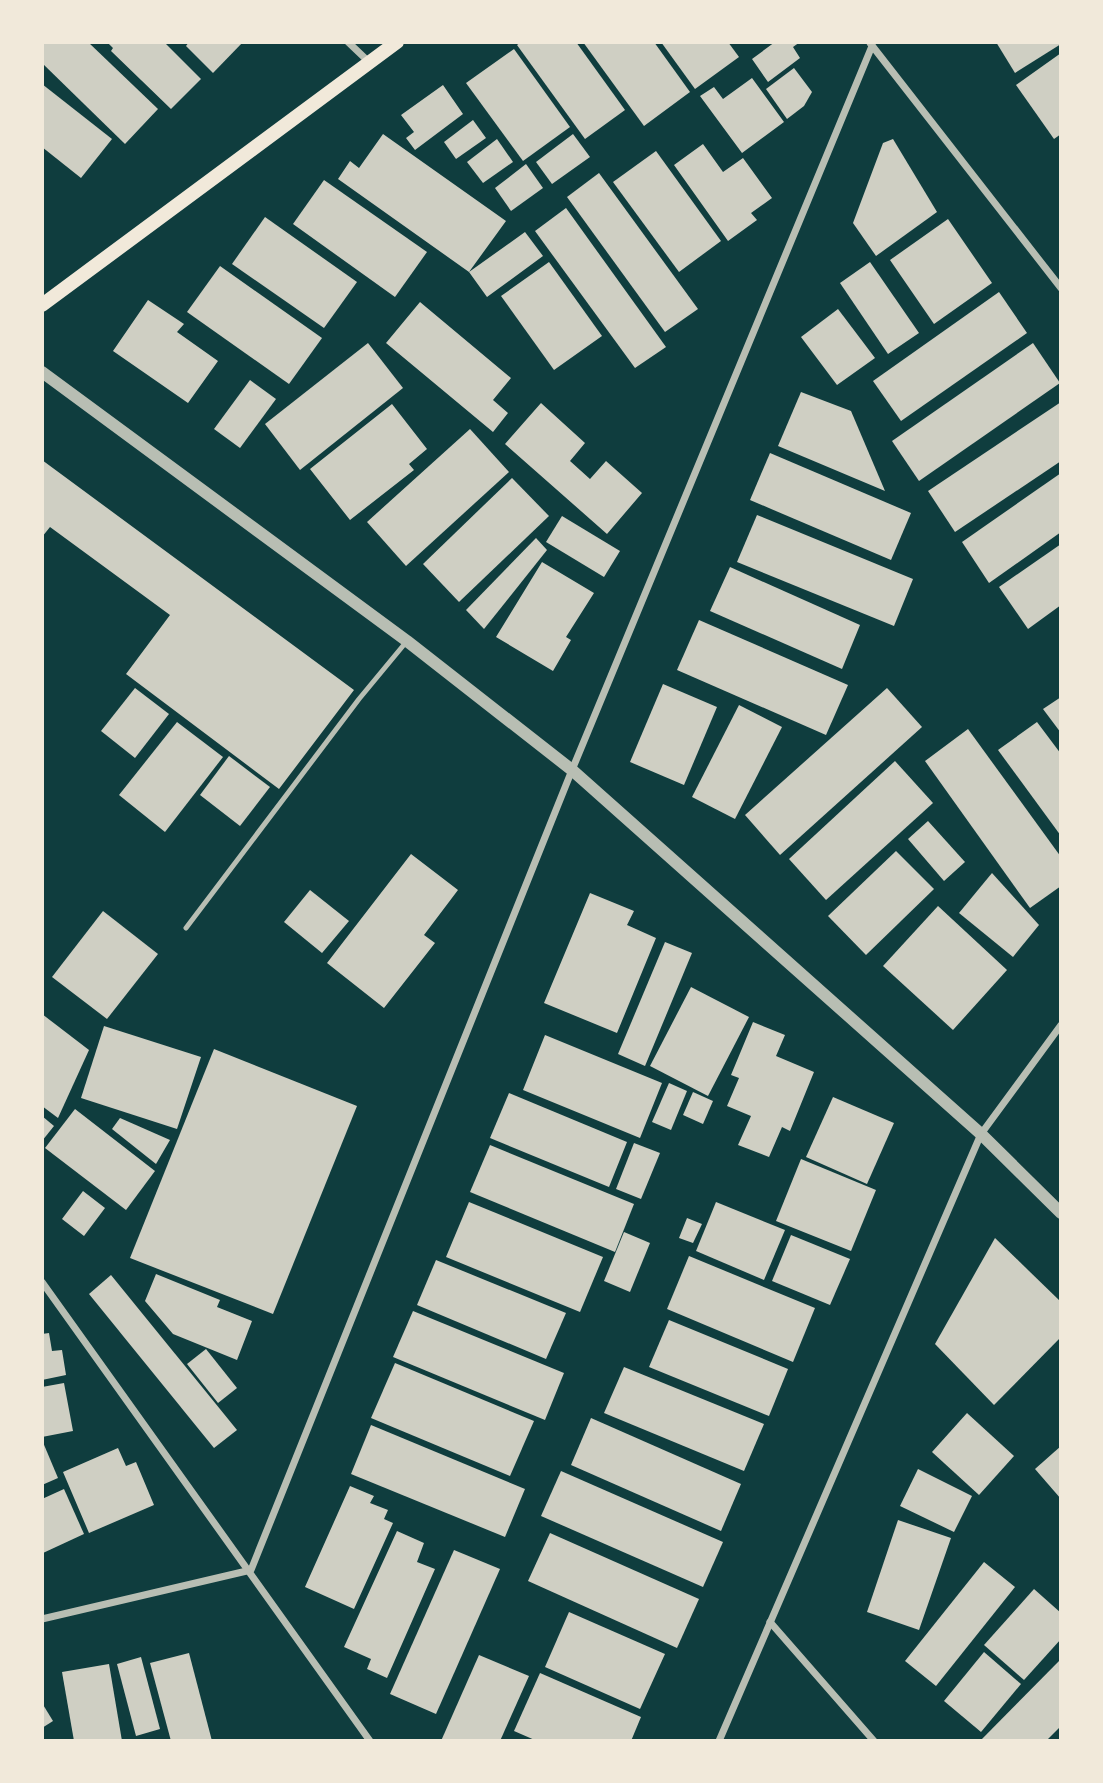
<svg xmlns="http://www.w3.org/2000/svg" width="1103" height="1783" font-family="Lora,serif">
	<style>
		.building { fill: #cfcfc3 }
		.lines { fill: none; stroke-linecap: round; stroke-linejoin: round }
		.service { stroke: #b8beb3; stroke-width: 5 }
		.minor { stroke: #b8beb3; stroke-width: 7 }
		.tertiary { stroke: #b8beb3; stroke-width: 12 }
		.secondary { stroke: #f1e9da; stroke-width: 14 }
	</style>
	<rect width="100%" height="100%" fill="#0f3d3e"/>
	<g class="building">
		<polygon points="43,42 88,42 158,109 125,144 42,63"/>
		<polygon points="107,42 164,42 201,79 171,109 111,51 113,48"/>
		<polygon points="189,42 243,42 213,73 186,46"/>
		<polygon points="521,42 576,42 625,110 585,139 517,45"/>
		<polygon points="583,42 654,42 690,92 644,126"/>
		<polygon points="661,42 728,42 739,57 695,89"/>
		<polygon points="775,42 800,42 793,47 800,58 768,82 752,59"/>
		<polygon points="996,42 1061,42 1061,44 1015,73"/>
		<polygon points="514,49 570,127 523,161 466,83"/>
		<polygon points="1061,53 1061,134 1054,139 1016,85"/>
		<polygon points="794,68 812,92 804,106 787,119 766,89"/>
		<polygon points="752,78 784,122 742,153 700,96 714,87 723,99"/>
		<polygon points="42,84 112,139 81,178 42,147"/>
		<polygon points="443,85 463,114 415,150 406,138 414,132 401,115"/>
		<polygon points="473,120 486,138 456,159 444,142"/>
		<polygon points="383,134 506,221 469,272 525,232 543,256 487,297 469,272 338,179 350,161 359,168"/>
		<polygon points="573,134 590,157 552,184 536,162"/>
		<polygon points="497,139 513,162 483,183 467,162"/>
		<polygon points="893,139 937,212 876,256 853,223 883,143"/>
		<polygon points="703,144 723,172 743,158 772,198 751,213 757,220 728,241 674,165"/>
		<polygon points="656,151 721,241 679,272 613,182"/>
		<polygon points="526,164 543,188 511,211 495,188"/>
		<polygon points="599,173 698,309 665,332 567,197"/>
		<polygon points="324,180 427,252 395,297 293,224"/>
		<polygon points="566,208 666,347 635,368 535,231"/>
		<polygon points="265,217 357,282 324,328 232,264"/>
		<polygon points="948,219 992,283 934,324 890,260"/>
		<polygon points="549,262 602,336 554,370 501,296"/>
		<polygon points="870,262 919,333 888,354 840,283"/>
		<polygon points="220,266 322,338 289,384 187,312"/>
		<polygon points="999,292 1027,333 901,421 873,381"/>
		<polygon points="148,300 184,324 177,332 218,361 188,403 113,351"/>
		<polygon points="420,302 511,378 493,400 508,413 493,432 386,343"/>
		<polygon points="838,309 875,358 837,385 801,337"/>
		<polygon points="368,343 403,388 300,470 265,424"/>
		<polygon points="1033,343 1060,383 919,481 892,441"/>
		<polygon points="250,380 276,399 240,448 214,429"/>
		<polygon points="801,392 851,411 885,491 778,446"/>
		<polygon points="1061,402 1061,461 955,532 928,491"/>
		<polygon points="541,403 585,443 570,461 590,479 606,461 642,493 607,534 505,444"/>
		<polygon points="392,404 427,449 409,464 414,470 350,520 310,469"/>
		<polygon points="470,429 509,472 406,566 367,522"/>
		<polygon points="770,453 911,513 891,560 750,500"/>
		<polygon points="42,460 354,690 279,789 126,674 170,615 50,527 42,537"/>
		<polygon points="1061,473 1061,532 989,583 962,542"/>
		<polygon points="512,478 549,516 459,602 423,564"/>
		<polygon points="757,515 913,579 894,626 737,562"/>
		<polygon points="562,516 620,551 604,577 546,542"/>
		<polygon points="536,538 547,550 484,629 466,610"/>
		<polygon points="1061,544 1061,605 1028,629 999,587"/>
		<polygon points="542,562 594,593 566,637 571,640 553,671 496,637"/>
		<polygon points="730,567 860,625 842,669 710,611"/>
		<polygon points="699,620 848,685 826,735 677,670"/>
		<polygon points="663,684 717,707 684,785 630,762"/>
		<polygon points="135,688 169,714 135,758 101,731"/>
		<polygon points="887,688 922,727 780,855 745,815"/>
		<polygon points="1061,697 1061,733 1043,709"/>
		<polygon points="739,705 782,727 735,819 692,797"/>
		<polygon points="177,722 223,757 165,832 119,795"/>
		<polygon points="1037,722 1061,754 1061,836 998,750"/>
		<polygon points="968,729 1061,857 1061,886 1030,908 925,761"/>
		<polygon points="229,756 270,787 240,826 200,795"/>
		<polygon points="895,761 933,803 826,900 789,859"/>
		<polygon points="928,821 965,862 944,881 908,839"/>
		<polygon points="896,851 934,889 866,955 828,916"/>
		<polygon points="411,854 458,890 424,935 435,943 384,1008 327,963"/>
		<polygon points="992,873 1039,925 1013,957 959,913"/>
		<polygon points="310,890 349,921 322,953 284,922"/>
		<polygon points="590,893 634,911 627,925 656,938 617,1033 544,1003"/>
		<polygon points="938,906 1007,970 953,1030 883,966"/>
		<polygon points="103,911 158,954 107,1019 52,977"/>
		<polygon points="665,942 692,953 645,1066 618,1054"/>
		<polygon points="691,987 749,1017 708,1096 650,1066"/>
		<polygon points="42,1014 89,1050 58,1118 42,1106"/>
		<polygon points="753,1022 785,1035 776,1056 814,1072 790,1131 782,1127 769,1157 738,1145 751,1116 727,1106 739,1078 731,1075"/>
		<polygon points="104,1026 201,1057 177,1129 81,1098"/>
		<polygon points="545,1035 662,1083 640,1138 523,1090"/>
		<polygon points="214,1049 357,1106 273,1314 130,1258"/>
		<polygon points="669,1083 687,1091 671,1130 652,1122"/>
		<polygon points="693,1092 713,1101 703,1124 683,1115"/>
		<polygon points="509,1093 627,1142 609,1187 490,1138"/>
		<polygon points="833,1097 894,1123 867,1184 806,1157"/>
		<polygon points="75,1109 155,1171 126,1210 45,1148"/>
		<polygon points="42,1116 54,1126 42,1141"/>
		<polygon points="120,1118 170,1140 156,1164 112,1129"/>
		<polygon points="634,1143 660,1153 641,1199 616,1189"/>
		<polygon points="490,1145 634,1204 615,1252 470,1192"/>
		<polygon points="801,1159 876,1190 851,1251 776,1221"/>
		<polygon points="83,1191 105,1208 84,1236 62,1219"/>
		<polygon points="469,1202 603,1257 580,1312 446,1257"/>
		<polygon points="716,1202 785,1230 764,1280 696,1251"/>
		<polygon points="687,1218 702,1224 693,1243 679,1238"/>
		<polygon points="624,1232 650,1243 630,1292 604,1281"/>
		<polygon points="791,1235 850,1259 830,1305 772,1281"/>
		<polygon points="995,1238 1061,1302 1061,1337 994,1405 935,1344"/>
		<polygon points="689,1256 815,1308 793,1362 667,1309"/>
		<polygon points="436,1260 566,1313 546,1359 417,1305"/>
		<polygon points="156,1274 220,1300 217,1307 252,1321 237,1360 173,1334 145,1301"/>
		<polygon points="111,1275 237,1430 214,1448 89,1294"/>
		<polygon points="413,1311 564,1373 545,1420 393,1357"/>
		<polygon points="669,1320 788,1369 769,1416 649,1367"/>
		<polygon points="49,1333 52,1351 62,1350 66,1375 42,1380 42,1334"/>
		<polygon points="206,1349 237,1388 218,1403 187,1364"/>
		<polygon points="395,1363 534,1421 510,1476 371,1418"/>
		<polygon points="624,1367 764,1424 744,1471 604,1413"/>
		<polygon points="64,1383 73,1431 42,1437 42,1387"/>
		<polygon points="967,1413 1014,1456 979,1495 932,1452"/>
		<polygon points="591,1418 741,1484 721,1531 571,1465"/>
		<polygon points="371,1425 525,1489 505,1537 351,1474"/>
		<polygon points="42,1440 58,1478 42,1485"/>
		<polygon points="1061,1446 1061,1499 1035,1469"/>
		<polygon points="118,1448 126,1466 136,1462 154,1505 89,1533 63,1472"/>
		<polygon points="918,1469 972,1496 954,1532 900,1506"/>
		<polygon points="561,1471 723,1542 703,1587 541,1516"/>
		<polygon points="350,1486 374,1496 370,1503 388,1510 384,1519 393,1523 354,1609 305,1587"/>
		<polygon points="64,1489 84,1534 43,1553 42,1499"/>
		<polygon points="898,1520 951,1538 919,1630 867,1612"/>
		<polygon points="397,1531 424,1543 417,1562 435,1569 387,1678 367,1669 371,1659 344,1647"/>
		<polygon points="550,1533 699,1599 677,1648 528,1581"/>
		<polygon points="454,1550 500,1569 436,1714 390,1694"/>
		<polygon points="984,1562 1015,1587 936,1686 905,1661"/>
		<polygon points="1034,1589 1061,1613 1061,1639 1024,1680 984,1645"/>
		<polygon points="569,1612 665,1654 640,1709 545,1667"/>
		<polygon points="984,1652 1021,1684 981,1732 944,1701"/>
		<polygon points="189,1653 212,1741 171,1741 150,1663"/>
		<polygon points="479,1655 529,1676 500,1741 441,1741"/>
		<polygon points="141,1657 160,1729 136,1736 117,1664"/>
		<polygon points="1061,1659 1061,1726 1046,1741 980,1741"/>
		<polygon points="109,1664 122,1741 74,1741 62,1672"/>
		<polygon points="540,1673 641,1717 631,1741 537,1741 514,1731"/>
		<polygon points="42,1703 53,1721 42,1728"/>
	</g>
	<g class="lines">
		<polyline class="service" points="186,928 359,699 407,641"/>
		<g class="minor">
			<polyline points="348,42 369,62"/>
			<polyline points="870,43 1061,288"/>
			<polyline points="42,1282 370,1741"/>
			<polyline points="42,1619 251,1570 572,770 872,46"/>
			<polyline points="770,1622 874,1741"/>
			<polyline points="719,1741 981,1134 1061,1025"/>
		</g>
		<polyline class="tertiary" points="42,372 407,641 572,770 981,1134 1061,1213"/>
		<polyline class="secondary" points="42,305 397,42"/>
	</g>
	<rect width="1103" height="1783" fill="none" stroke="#f1e9da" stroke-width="88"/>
</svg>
